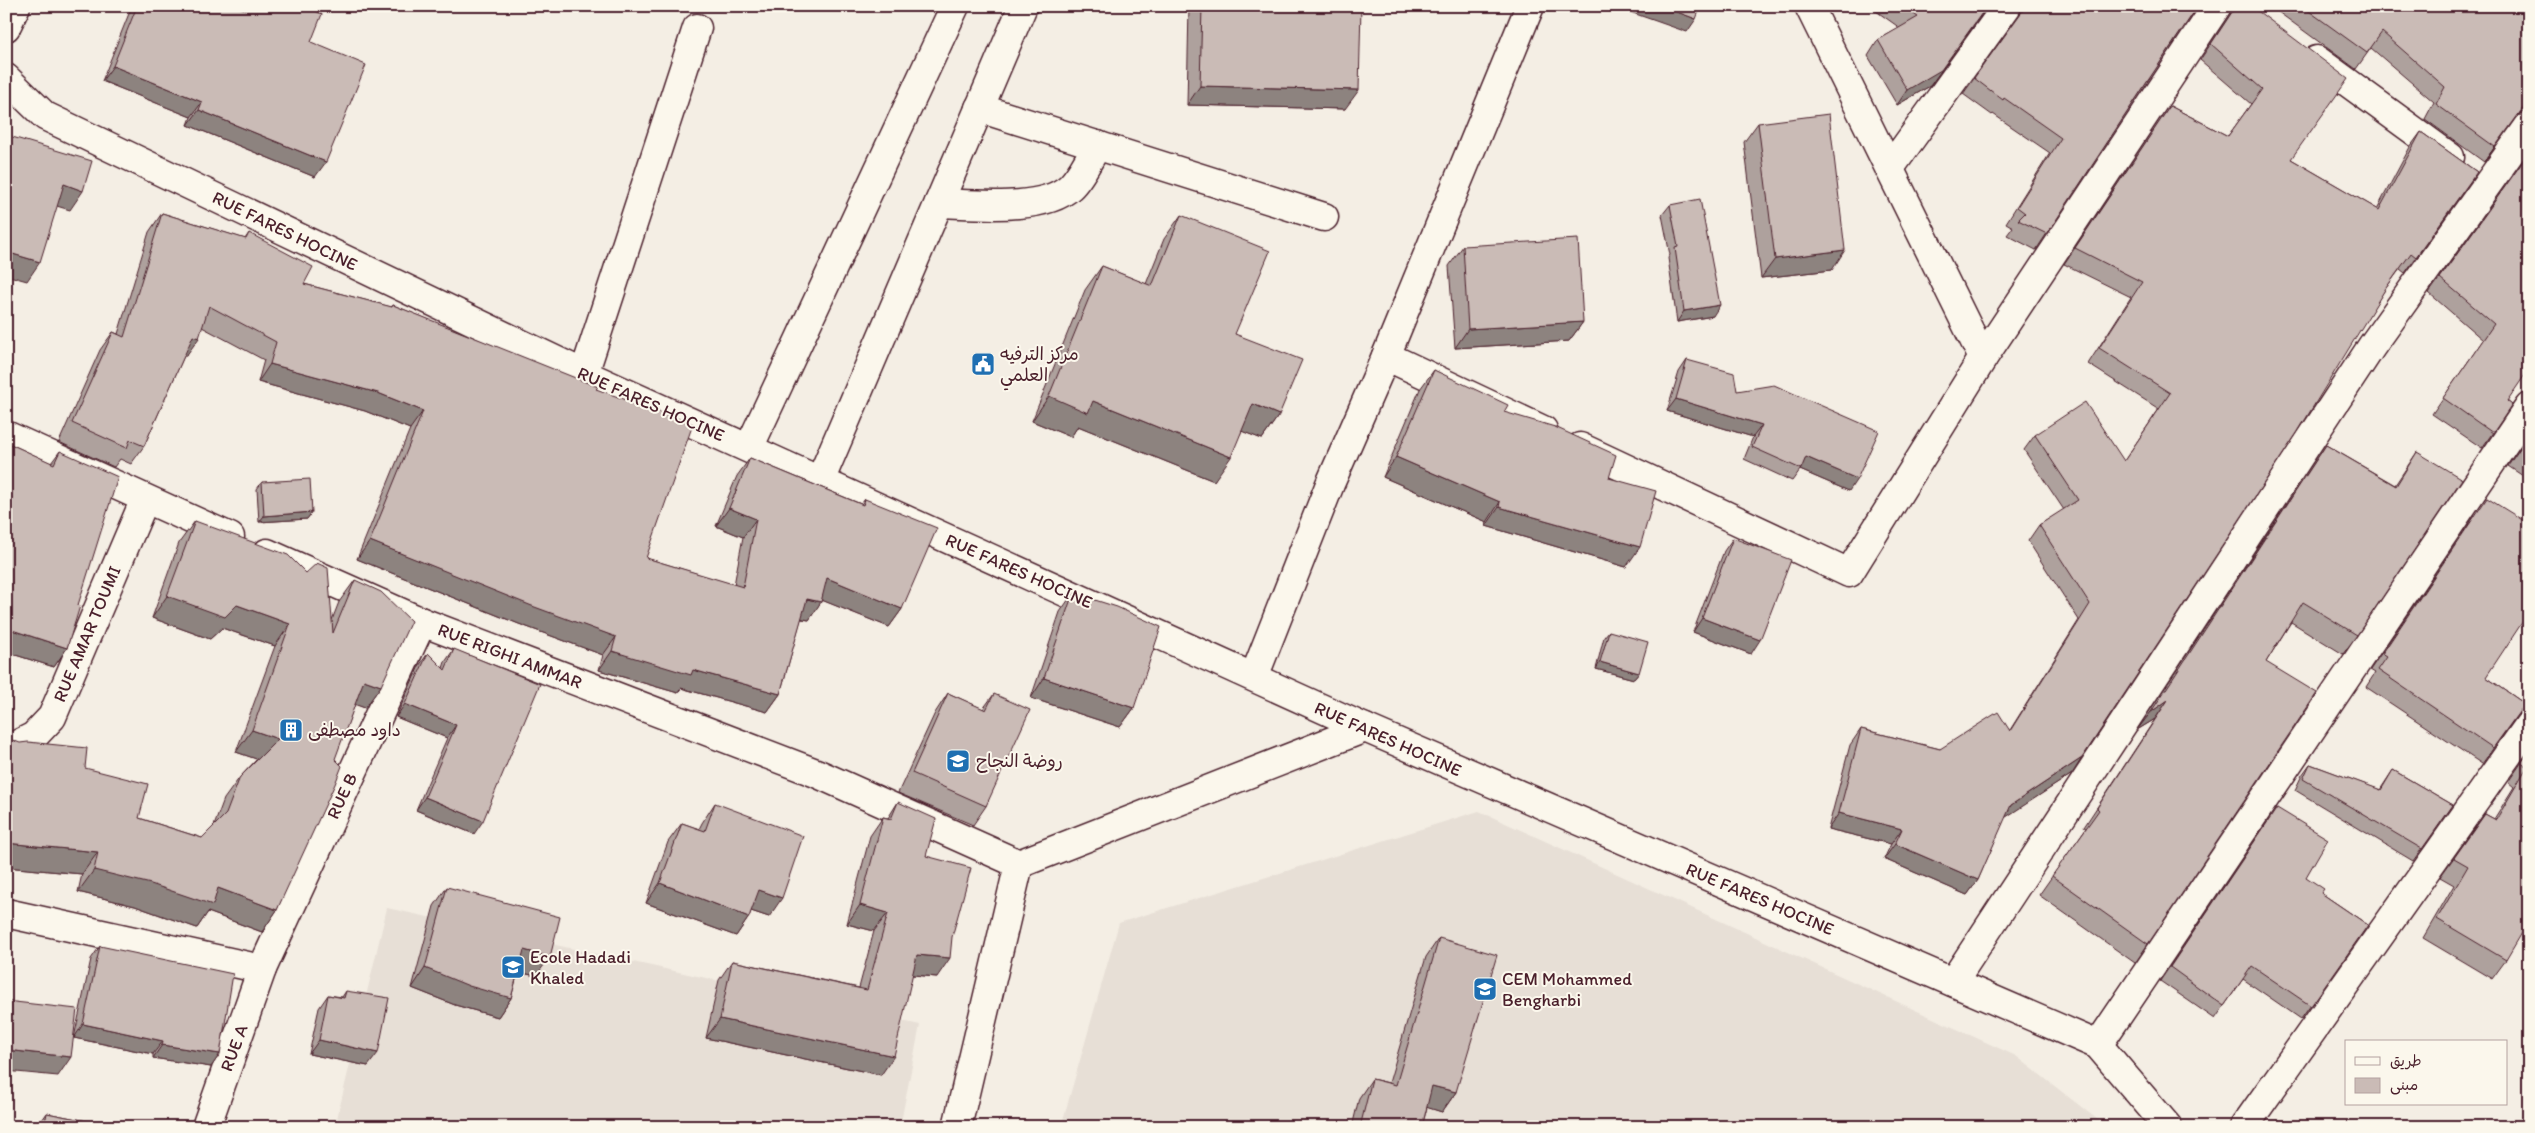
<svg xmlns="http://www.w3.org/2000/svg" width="2535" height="1133" font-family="Itim,'Playpen Sans Arabic',sans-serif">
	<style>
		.built { fill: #e7dfd6 }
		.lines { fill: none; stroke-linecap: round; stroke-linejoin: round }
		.minor-casing { stroke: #4a1f2b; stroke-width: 31 }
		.minor { stroke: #fbf7ec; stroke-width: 28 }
		.wall { fill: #aea19d; stroke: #4a1f2b }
		.shaded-wall { fill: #8d837f; stroke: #4a1f2b }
		.building { fill: #cabbb6; stroke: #4a1f2b }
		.labels { text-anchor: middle; stroke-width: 4; stroke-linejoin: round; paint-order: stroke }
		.street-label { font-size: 18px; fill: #4a1f2b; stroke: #fbf7ec }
		.poi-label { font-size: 18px; fill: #4a1f2b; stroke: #fbf7ec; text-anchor: start }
	</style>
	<rect width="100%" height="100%" fill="#f4eee4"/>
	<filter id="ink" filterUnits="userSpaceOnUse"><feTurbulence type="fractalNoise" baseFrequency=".02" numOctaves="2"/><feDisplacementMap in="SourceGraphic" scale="10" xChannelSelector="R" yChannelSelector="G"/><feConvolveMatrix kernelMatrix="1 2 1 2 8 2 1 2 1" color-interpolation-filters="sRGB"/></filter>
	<g filter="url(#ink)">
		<g class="built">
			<polygon points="1479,811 2016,1056 2107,1127 1061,1127 1119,923"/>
			<polygon points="387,908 920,1025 900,1127 335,1127"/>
		</g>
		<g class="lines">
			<g class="minor-casing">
				<g id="minor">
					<polyline points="6,27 16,6"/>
					<polyline points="2317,60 2450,157"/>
					<polyline points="6,78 45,116 584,374 1365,728 2098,1045 2168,1127"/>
					<polyline points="979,108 1324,217"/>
					<polyline points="1890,168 2007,6"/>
					<path d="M939,203C974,204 1043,212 1070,187C1081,177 1089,158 1098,145"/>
					<polyline points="1386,356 1530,6"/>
					<polyline points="1983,358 2217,6"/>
					<polyline points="584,374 697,28"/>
					<polyline points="6,435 230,537"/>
					<polyline points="1580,447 1849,573 1983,358 1809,6"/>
					<polyline points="749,448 955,6"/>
					<polyline points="820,481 1023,6"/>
					<polyline points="267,553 422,622 816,773 1019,864"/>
					<polyline points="1254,677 1330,484 1386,356 1543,430"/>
					<polyline points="6,750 34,736 52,717 145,499"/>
					<polyline points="6,913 262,969"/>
					<polyline points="1953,982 2372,346 2529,126"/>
					<polyline points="2098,1045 2529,407"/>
					<polyline points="206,1127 262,969 422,622"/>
					<polyline points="957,1127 1019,864 1365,728"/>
					<polyline points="2244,1127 2529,725"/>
				</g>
			</g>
			<use href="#minor" class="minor"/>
		</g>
		<g class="wall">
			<polygon points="132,6 236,6 242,9 243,6 317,6 315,11 311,42 315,177 188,125 191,117 102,81"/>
			<polygon points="1189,6 1361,6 1345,109 1187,105"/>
			<polygon points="1869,6 1988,6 1930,86 1897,105 1868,56 1878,40 1900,28"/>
			<polygon points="2022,6 2198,6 2147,82 2036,250 2007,235 2013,227 2006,223 2050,153 1993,114 1992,115 1963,94 2020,14"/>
			<polygon points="2236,6 2291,159 2377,209 2410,147 2421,132 2477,172 2405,273 2400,269 2386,288 2072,774 2005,817 1978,880 1967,895 1884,859 1891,844 1828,829 1850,745 1861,729 1940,749 2010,730 2079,620 2028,541 2039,525 2064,510 2024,450 2035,435 2124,461 2159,409 2088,364 2131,297 2064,264 2170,106 2228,136 2251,104 2200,60"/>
			<polygon points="2270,6 2529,6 2529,111 2523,112 2517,117 2484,162 2425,119 2434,102 2371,48 2356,69"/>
			<polygon points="1758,123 1832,270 1761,278 1744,142"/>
			<polygon points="2529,153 2507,401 2512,405 2482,448 2432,414 2483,340 2429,293"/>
			<polygon points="1670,205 1713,316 1677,322 1668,258 1670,255 1662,215"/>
			<polygon points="162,213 245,239 249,233 304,284 391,307 393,305 596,389 646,558 734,585 743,537 716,526 737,476 750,458 861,504 865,499 902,609 889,627 822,600 809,620 801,619 780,694 767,712 681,688 678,693 599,670 603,655 519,624 357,559 410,429 365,411 258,382 264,360 202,327 186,356 184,356 144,446 131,464 120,459 114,467 59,442 100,350 113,332 118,334 149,232"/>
			<polygon points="1181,215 1235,334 1279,415 1262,439 1242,431 1214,481 1078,426 1071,437 1032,421 1085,290 1102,266 1146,284 1164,239"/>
			<polygon points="1463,246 1583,322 1569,341 1455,348 1449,266"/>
			<polygon points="1687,360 1737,391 1849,491 1800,470 1792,481 1744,459 1753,437 1667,411 1679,372"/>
			<polygon points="1434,370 1504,412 1609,478 1626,567 1486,526 1487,522 1383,477 1420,389"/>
			<polygon points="2529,435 2529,480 2508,466"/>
			<polygon points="6,442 51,463 60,451 78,605 67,648 54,667 6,652"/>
			<polygon points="2326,445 2395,485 2417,452 2357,635 2343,654 2291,622 2266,662 2148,944 2135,963 2039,895 2086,828 2084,827 2155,719 2137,730"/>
			<polygon points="262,482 312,512 307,519 259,522 257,489"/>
			<polygon points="2475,515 2486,677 2525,704 2482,764 2366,687 2375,673 2370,670"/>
			<polygon points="195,521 332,620 339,602 355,580 381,686 365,708 355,704 277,910 262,932 208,912 197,928 135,906 78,892 82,874 6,867 6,740 85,768 139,818 202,838 214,826 224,799 240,777 257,759 236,752 275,646 222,628 210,639 152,618 179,543"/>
			<polygon points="1733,538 1751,654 1693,632 1724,551"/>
			<polygon points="1073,593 1134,708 1120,727 1031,698 1060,612"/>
			<polygon points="1609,631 1639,673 1634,679 1596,669 1604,637"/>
			<polygon points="454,649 474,834 416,810 447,738 396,717 419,666 428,653 443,668 445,662"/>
			<polygon points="948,693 983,709 994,694 986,806 973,825 898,793 935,713"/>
			<polygon points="2529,752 2506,960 2492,979 2423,938 2454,885 2440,877 2485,814 2494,819 2514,787 2508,782"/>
			<polygon points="2310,764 2380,790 2393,770 2453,805 2413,861 2295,790 2302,775"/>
			<polygon points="898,802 926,856 937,977 912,975 881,1075 706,1038 719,980 732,961 859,988 874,931 847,924 870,836 883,817 888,818"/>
			<polygon points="715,803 769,917 751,911 749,917 736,936 646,903 668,842 682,823 699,829 702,823"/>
			<polygon points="2268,821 2306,877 2321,893 2368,925 2301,1019 2243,979 2215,1019 2160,981"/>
			<polygon points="447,887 536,976 518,972 511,998 498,1017 455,1005 412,988 434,906"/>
			<polygon points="1439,938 1456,1092 1442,1112 1427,1107 1422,1127 1352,1127 1359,1098 1372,1079 1389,1083 1426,957"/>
			<polygon points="100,946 220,1054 211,1067 153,1058 153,1054 74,1038 91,959"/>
			<polygon points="346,991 368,1066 309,1054 319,1008 328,995 342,997"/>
			<polygon points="47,1113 117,1127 37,1127"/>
		</g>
		<g class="shaded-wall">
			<polygon points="1613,6 1661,6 1696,19 1687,32"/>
			<polygon points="1988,6 1930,86 1897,105 1907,90"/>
			<polygon points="113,66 202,102 191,117 102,81"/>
			<polygon points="1200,86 1359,90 1345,109 1187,105"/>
			<polygon points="2529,100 2529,111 2523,112 2517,117 2484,162 2528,101"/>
			<polygon points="199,110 326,162 315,177 188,125"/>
			<polygon points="64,184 83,191 70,210 50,204"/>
			<polygon points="1845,250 1832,270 1761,278 1775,259"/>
			<polygon points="6,252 40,262 27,281 6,275"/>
			<polygon points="1720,305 1713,316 1677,322 1684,311"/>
			<polygon points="1583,322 1569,341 1455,348 1468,329"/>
			<polygon points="193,336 199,338 186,356 180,354"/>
			<polygon points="270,364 378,393 423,411 410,429 365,411 258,382"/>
			<polygon points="1049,396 1093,401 1231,457 1214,481 1078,426 1071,437 1032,421"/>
			<polygon points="1676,399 1762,425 1753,437 1667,411"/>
			<polygon points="1253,404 1279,415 1262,439 1236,429"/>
			<polygon points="1396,457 1500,502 1487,522 1383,477"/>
			<polygon points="1806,457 1857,479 1849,491 1800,470"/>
			<polygon points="1499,507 1640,547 1626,567 1486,526"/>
			<polygon points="729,508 756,519 743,537 716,526"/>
			<polygon points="312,512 307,519 259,522 264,516"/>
			<polygon points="370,541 616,637 603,655 519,624 357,559"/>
			<polygon points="827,578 902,609 889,627 814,597"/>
			<polygon points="167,596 237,605 290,624 275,646 222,628 210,639 152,618"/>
			<polygon points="807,599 821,602 809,620 794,617"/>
			<polygon points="1702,618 1760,640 1751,654 1693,632"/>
			<polygon points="6,628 67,648 54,667 6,652"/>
			<polygon points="612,651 693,670 780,694 767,712 681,688 678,693 599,670"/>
			<polygon points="1600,662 1639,673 1634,679 1596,669"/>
			<polygon points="1044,678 1134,708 1120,727 1031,698"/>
			<polygon points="364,680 381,686 365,708 348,702"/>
			<polygon points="2168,700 2155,719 2137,730 2151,712"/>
			<polygon points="405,704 456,725 447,738 396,717"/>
			<polygon points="252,730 278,739 262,761 236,752"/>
			<polygon points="2082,758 2072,774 2000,821 2011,805"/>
			<polygon points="425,797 483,821 474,834 416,810"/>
			<polygon points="1839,813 1902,829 1891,844 1828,829"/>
			<polygon points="6,843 98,852 82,874 6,867"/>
			<polygon points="1895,844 1978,880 1967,895 1884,859"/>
			<polygon points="94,870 218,888 277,910 262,932 208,912 197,928 135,906 78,892"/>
			<polygon points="660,883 749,917 736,936 646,903"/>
			<polygon points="759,890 782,898 769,917 745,909"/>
			<polygon points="860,905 888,913 874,931 847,924"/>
			<polygon points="524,950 550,957 536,976 510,970"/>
			<polygon points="917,955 950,958 937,977 903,974"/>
			<polygon points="425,968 511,998 498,1017 455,1005 412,988"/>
			<polygon points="720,1019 894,1056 881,1075 706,1038"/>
			<polygon points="83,1024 163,1041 153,1054 74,1038"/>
			<polygon points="319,1040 378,1053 368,1066 309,1054"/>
			<polygon points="162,1045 220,1054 211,1067 153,1058"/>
			<polygon points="6,1050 71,1057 58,1076 6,1071"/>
			<polygon points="1432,1086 1456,1092 1442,1112 1419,1105"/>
		</g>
		<g class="building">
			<polygon points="137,6 236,6 246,10 247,6 317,6 315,11 322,14 311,42 366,65 326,162 199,110 202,102 113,66"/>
			<polygon points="1202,6 1361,6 1359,90 1200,86"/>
			<polygon points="1661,6 1701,6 1696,19"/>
			<polygon points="1902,6 1987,6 1941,70 1907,90 1878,40 1918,17"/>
			<polygon points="2026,6 2198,6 2147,82 2047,234 2018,220 2025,213 2017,207 2061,138 2004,98 2003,100 1974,78"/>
			<polygon points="2236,6 2251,6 2348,79 2291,159 2379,210 2421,132 2477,172 2416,257 2411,253 2386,288 2297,433 2082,758 2011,805 1978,880 1895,844 1902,829 1839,813 1861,729 1940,749 1998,712 2010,731 2090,604 2039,525 2078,500 2035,435 2085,402 2124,461 2170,393 2099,348 2142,282 2075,248 2170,106 2228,136 2262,89 2211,44"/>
			<polygon points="2302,6 2529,6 2529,100 2495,147 2436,104 2445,87 2382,32 2367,53"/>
			<polygon points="1829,114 1845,250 1775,259 1758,123"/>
			<polygon points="9,136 92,161 83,191 64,184 40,262 6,252 6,146"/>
			<polygon points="2529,153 2529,369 2507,401 2512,405 2493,433 2443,398 2494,324 2440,278"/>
			<polygon points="1700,199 1720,305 1684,311 1675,248 1678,247 1670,205"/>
			<polygon points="162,213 246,239 249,233 313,267 304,284 392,307 393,305 598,387 596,389 693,424 646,558 743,587 756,519 729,508 750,458 863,505 865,499 937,528 902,609 827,578 821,602 807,599 780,694 693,670 691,675 612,651 616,637 532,606 370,541 423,411 378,393 270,364 276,342 209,306 199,338 193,336 144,446 130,440 127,448 72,423 113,332 124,337"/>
			<polygon points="1181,215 1270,251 1235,334 1302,360 1279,415 1253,404 1231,457 1093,401 1088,413 1049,396 1102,266 1152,286"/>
			<polygon points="1578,239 1583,322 1468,329 1463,246"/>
			<polygon points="1687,360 1734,373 1737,391 1774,385 1879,431 1857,479 1806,457 1801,469 1752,447 1762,425 1676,399"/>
			<polygon points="1434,370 1508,405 1504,412 1555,427 1616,455 1609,478 1656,491 1640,547 1499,507 1500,502 1396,457"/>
			<polygon points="2529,436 2529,454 2520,448"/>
			<polygon points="6,442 54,464 60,451 118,477 78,605 80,606 67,648 6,628"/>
			<polygon points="2326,445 2396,486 2417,452 2462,479 2357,635 2303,602 2266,662 2317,693 2148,944 2052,876 2099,810 2097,808 2168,700 2151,712"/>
			<polygon points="310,479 312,512 264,516 262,482"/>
			<polygon points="2487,498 2529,524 2529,612 2486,677 2525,704 2493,748 2378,670 2387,657 2382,654"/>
			<polygon points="195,521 288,555 306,573 317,563 328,568 333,633 355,580 381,592 411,621 381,686 364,680 335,759 342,766 335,784 277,910 218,888 213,905 151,884 94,870 98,852 6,843 6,740 12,740 20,743 28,742 87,748 85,768 148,784 139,818 202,838 226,814 240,777 278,739 252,730 290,624 237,605 225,617 167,596"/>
			<polygon points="1733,538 1791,560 1760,640 1702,618"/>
			<polygon points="1073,593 1117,607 1161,627 1134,708 1044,678"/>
			<polygon points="1609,631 1648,642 1639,673 1600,662"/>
			<polygon points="454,649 540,684 483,821 425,797 456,725 405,704 428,653 445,670"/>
			<polygon points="948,693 986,710 994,694 1030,710 986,806 912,773"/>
			<polygon points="2529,752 2529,921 2506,960 2437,919 2468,866 2454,858 2485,814 2496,820 2527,767 2521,763"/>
			<polygon points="2310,764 2381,790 2393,770 2453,805 2422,849 2303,779"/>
			<polygon points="898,802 936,819 926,856 971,868 952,937 950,958 917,955 894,1056 720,1019 732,961 867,990 888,913 860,905 883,817 891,819"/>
			<polygon points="715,803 803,836 782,898 759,890 749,917 660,883 682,823 705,831"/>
			<polygon points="2277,808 2328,839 2306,877 2324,889 2321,893 2368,925 2311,1006 2252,966 2224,1006 2170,967"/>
			<polygon points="447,887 560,917 550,957 524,950 511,998 469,986 425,968"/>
			<polygon points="1439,938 1497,955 1456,1092 1432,1086 1422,1127 1360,1127 1372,1079 1396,1085"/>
			<polygon points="100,946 233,974 220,1054 162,1045 163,1041 83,1024"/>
			<polygon points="346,991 389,998 378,1053 319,1040 328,995 344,998"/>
			<polygon points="6,1001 77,1009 71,1057 6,1050"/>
			<polygon points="47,1113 117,1127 44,1127"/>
		</g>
	</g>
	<defs>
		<g id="civic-square" transform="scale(1.25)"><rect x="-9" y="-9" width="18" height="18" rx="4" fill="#1f6fb2" stroke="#fbf7ec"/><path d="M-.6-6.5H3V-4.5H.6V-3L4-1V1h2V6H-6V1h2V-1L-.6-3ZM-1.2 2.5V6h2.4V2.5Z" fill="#fff"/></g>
		<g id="building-square" transform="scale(1.25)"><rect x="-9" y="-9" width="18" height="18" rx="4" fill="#1f6fb2" stroke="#fbf7ec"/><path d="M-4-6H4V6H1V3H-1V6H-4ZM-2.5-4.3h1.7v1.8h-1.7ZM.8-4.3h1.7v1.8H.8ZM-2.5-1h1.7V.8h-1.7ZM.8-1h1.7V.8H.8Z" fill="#fff"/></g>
		<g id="school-square" transform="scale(1.25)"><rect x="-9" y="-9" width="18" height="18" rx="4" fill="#1f6fb2" stroke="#fbf7ec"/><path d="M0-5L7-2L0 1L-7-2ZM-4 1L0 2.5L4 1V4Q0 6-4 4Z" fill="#fff"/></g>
	</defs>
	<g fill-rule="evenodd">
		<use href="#civic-square" x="983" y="364"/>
		<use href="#building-square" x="291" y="730"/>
		<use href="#school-square" x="958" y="761"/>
		<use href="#school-square" x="513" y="967"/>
		<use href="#school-square" x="1485" y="989"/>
	</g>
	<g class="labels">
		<g class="street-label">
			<text transform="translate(285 231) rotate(26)" y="6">RUE FARES HOCINE</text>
			<text transform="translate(651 404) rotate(24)" y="6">RUE FARES HOCINE</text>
			<text transform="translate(1019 571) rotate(24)" y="6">RUE FARES HOCINE</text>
			<text transform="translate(87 634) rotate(-67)" y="6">RUE AMAR TOUMI</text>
			<text transform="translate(510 656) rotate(21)" y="6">RUE RIGHI AMMAR</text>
			<text transform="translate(1388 739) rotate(24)" y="6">RUE FARES HOCINE</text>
			<text transform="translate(342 796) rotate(-65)" y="6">RUE B</text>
			<text transform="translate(1760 899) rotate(23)" y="6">RUE FARES HOCINE</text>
			<text transform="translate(234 1048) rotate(-70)" y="6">RUE A</text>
		</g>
		<g class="poi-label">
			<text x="1000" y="360">مركز الترفيه<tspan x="1000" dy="21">العلمي</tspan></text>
			<text x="308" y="736">داود مصطفى</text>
			<text x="976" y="767">روضة النجاح</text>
			<text x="530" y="963">Ecole Hadadi<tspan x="530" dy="21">Khaled</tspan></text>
			<text x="1502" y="985">CEM Mohammed<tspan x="1502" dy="21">Bengharbi</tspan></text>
		</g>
	</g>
	<rect width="2535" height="1133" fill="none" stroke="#fbf7ec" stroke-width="25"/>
	<rect x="12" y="12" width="2510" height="1108" fill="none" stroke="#4a1f2b" stroke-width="2" filter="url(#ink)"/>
	<rect x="2345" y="1040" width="162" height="65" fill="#fbf7ec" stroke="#b4a19f"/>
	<rect x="2355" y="1057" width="25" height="8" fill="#fbf7ec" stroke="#b4a19f"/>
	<text x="2390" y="1066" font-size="15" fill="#4a1f2b">طريق</text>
	<rect x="2355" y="1078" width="25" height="15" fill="#cabbb6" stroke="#b4a19f"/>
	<text x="2390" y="1090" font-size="15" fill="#4a1f2b">مبنى</text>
</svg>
